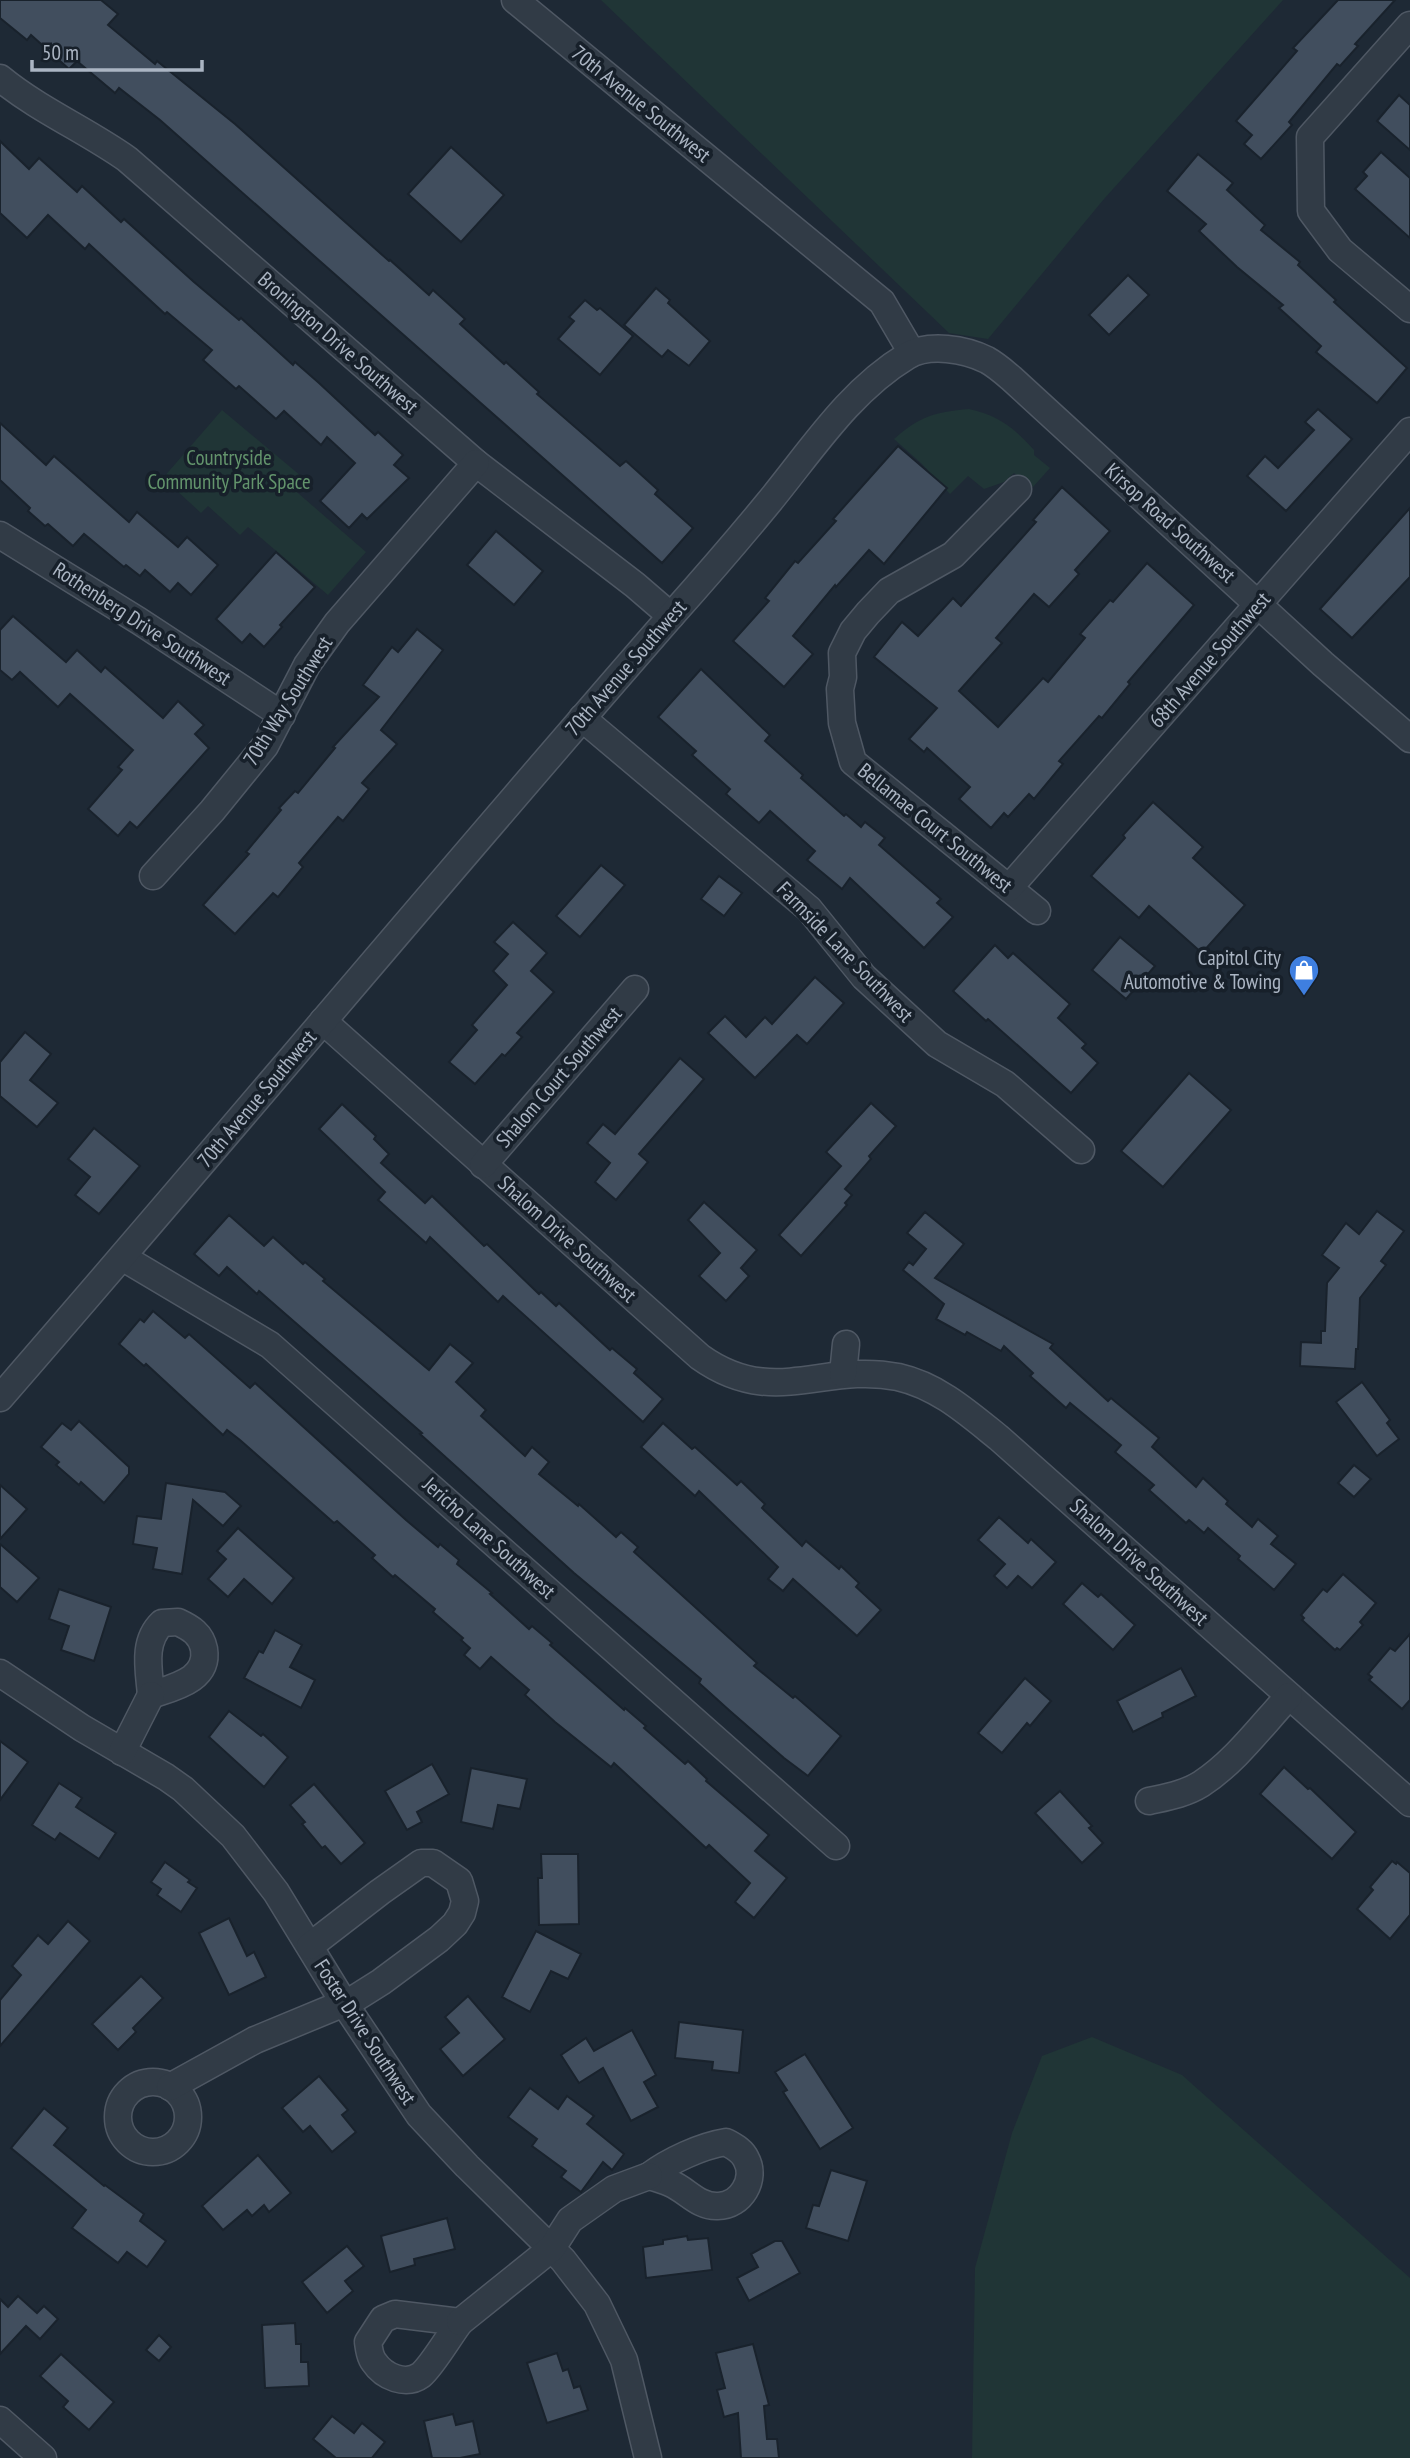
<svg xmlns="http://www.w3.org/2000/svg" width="1410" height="2458" font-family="'PT Sans Narrow',sans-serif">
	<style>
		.green { fill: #203536 }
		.building { fill: #414e5e; stroke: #19222c; stroke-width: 2 }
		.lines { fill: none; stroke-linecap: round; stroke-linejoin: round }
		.minor-casing { stroke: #4f5864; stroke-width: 29 }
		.minor { stroke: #313b46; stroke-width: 26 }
		.labels { text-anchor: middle; stroke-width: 7; stroke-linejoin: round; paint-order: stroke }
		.street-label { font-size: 21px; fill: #abb5c3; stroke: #17202a }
		.park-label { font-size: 21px; fill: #63946c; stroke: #17202a }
		.poi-label { font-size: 21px; fill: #abb5c3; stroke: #17202a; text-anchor: end }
	</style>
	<rect width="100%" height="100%" fill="#1e2935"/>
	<g class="green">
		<polygon points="601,0 1283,0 1104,199 988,339 949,333"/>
		<path d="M969,409C1000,416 1014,428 1034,450V455L1050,468L1033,487L1014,473L1004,482L984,489L968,476L950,494L922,464L894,439C920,416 935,412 969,409Z"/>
		<polygon points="222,410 301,476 291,487 366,552 328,595 248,527 240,535 208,506 201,513 163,478"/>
		<polygon points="1092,2037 1182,2075 1410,2278 1410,2458 972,2458 975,2268 1012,2133 1042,2056"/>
	</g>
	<g class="building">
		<polygon points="0,0 101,0 118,14 108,25 155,64 157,61 235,124 389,261 390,260 429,295 433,290 465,319 460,324 504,364 506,362 539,392 537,394 620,466 626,461 658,490 655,494 693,528 662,563 160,120 119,88 115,93 77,61 69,69 31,35 27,40 0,18"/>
		<polygon points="1338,0 1395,0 1355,44 1358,46 1340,66 1337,64 1289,122 1292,125 1261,159 1244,144 1252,135 1236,121 1297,51 1293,48"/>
		<polygon points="1399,95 1410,105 1410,150 1377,121"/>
		<polygon points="0,141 29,169 39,158 77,192 82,186 121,222 124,219 194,282 239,320 241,318 293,365 295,362 319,383 375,435 378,432 403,455 394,465 409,478 367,519 362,514 349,528 320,501 355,463 327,437 321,445 284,411 276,419 239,386 236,389 203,360 212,350 167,312 165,314 89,244 85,249 48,215 27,238 0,213"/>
		<polygon points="451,147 504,195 461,242 408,194"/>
		<polygon points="1381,152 1410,178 1410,238 1355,189 1367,176 1363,172"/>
		<polygon points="1198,154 1233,183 1227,190 1265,225 1261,230 1300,262 1298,265 1336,300 1334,302 1407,368 1377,403 1316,352 1321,346 1279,308 1283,305 1237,267 1199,231 1206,224 1167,191"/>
		<polygon points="1128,275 1149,295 1109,335 1089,315"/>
		<polygon points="656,288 670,300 668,303 710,341 689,366 668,350 662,357 624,325"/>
		<polygon points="585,300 597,310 600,308 633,336 600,375 558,339 574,321 569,317"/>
		<polygon points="1318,409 1352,439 1286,511 1247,476 1265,456 1278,468 1314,430 1305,422"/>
		<polygon points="0,423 46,465 54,456 129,522 137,512 178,547 187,537 218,565 191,595 178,583 170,592 145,570 140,576 126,565 124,567 84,534 73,546 48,524 45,526 28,511 30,508 0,480"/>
		<polygon points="898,446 947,488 884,564 869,550 836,587 835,585 793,636 813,654 784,687 733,641 769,601 765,598 795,561 798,563 836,521 833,519"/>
		<polygon points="1062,487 1110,531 1075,570 1079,574 1049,607 1034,594 996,638 1002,643 959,691 998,727 1043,678 1048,682 1085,638 1080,634 1110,600 1113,602 1147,563 1194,605 1128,682 1130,684 1102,718 1099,716 1059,761 1063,764 1034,799 1029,794 1008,817 1004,813 991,828 959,799 970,787 927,748 924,752 909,739 937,708 874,657 902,622 918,636 953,598 961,606 1036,522 1033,520"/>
		<polygon points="1410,508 1410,577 1352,638 1320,609"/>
		<polygon points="496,531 543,571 514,605 467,565"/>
		<polygon points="276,552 315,587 280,625 282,627 264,647 250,634 242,643 216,619"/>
		<polygon points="13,616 66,662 77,650 101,672 105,667 163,718 178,701 204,725 195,734 209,748 137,828 130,822 118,836 88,809 122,770 118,767 133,750 70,694 58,707 20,672 12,680 0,670 0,630"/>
		<polygon points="417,629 443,650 381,730 397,744 362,783 369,789 343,821 338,817 299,863 303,867 278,897 273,893 235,934 203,905 249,854 246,852 281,810 279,808 295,791 298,793 335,748 333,747 379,697 363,685 392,647 398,652"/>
		<polygon points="701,669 770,735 765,741 803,775 801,778 844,816 846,814 861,827 865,822 885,838 879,845 941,899 937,903 953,917 924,948 850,878 842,889 807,860 815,851 770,811 759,823 726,794 730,789 692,755 696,751 658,717"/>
		<polygon points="1153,802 1203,847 1193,858 1245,905 1202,953 1149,906 1139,918 1091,876 1125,838 1123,835"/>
		<polygon points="601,865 625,885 580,937 556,916"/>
		<polygon points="719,876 742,893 724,916 701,899"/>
		<polygon points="513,922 547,953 531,971 554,992 517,1033 522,1037 505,1056 502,1054 475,1084 449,1062 477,1030 472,1025 507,985 493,971 508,954 494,942"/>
		<polygon points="1120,937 1155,966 1126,999 1092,970"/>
		<polygon points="995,945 1008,958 1013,953 1070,1004 1058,1018 1086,1044 1082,1048 1098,1063 1071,1093 988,1019 986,1021 953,991"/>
		<polygon points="815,977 844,1003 807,1044 797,1035 755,1078 708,1033 725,1016 746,1037 765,1017 772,1024"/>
		<polygon points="25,1032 51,1054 30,1080 58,1103 37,1127 0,1096 0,1062"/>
		<polygon points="680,1058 704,1079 639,1154 648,1162 616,1200 595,1182 610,1163 587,1143 603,1124 615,1134"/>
		<polygon points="1189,1073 1231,1110 1163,1187 1121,1151"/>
		<polygon points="871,1103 896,1126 869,1156 871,1159 845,1189 852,1195 845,1203 847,1205 801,1256 779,1235 841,1166 826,1152"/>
		<polygon points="342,1104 376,1136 374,1139 389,1154 381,1163 425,1203 432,1196 484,1246 487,1244 539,1294 541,1292 556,1306 559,1303 610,1350 612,1348 637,1369 634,1373 663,1399 643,1422 503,1296 498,1302 430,1237 426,1243 378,1200 385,1192 319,1129"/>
		<polygon points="94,1128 140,1166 99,1214 75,1195 90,1177 68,1159"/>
		<polygon points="704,1202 757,1250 741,1268 749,1276 726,1301 699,1276 720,1253 688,1220"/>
		<polygon points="1377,1211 1404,1231 1381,1261 1386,1265 1360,1298 1358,1349 1356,1349 1355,1369 1300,1366 1301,1342 1321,1343 1321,1331 1325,1331 1327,1283 1339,1268 1322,1255 1346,1223 1359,1234"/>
		<polygon points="925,1212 964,1244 935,1278 1053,1344 1050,1348 1108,1401 1111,1398 1159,1438 1152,1447 1196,1487 1203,1478 1228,1501 1226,1504 1252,1527 1258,1519 1278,1536 1271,1544 1296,1564 1274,1590 1238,1559 1240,1556 1208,1528 1204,1533 1189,1520 1186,1523 1149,1490 1154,1485 1115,1452 1121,1445 1070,1403 1066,1408 1030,1376 1033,1373 1004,1346 1001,1351 967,1332 965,1335 936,1319 944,1304 903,1270 909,1262 913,1265 926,1249 907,1233"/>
		<polygon points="229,1215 264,1246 273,1237 303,1264 305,1262 325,1279 323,1281 429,1370 450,1344 473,1363 456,1382 486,1410 481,1416 525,1456 532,1447 549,1462 539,1474 578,1506 579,1504 616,1537 621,1532 638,1547 634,1552 757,1663 754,1666 793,1698 795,1696 841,1736 808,1776 784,1758 730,1711 699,1683 701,1679 574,1573 420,1434 422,1433 259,1291 257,1294 227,1267 219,1276 194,1254"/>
		<polygon points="153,1311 185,1338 189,1334 250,1388 255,1383 406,1520 438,1547 440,1544 459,1560 457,1564 492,1593 490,1594 529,1629 532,1626 552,1643 550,1645 624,1710 625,1708 646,1726 644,1728 685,1764 688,1761 707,1779 706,1781 769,1835 755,1851 787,1878 754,1918 735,1902 750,1883 709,1845 706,1848 614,1763 611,1767 555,1722 525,1695 529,1690 491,1657 480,1669 464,1655 470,1648 461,1640 463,1638 433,1612 435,1609 395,1575 393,1577 372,1558 375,1555 337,1521 334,1523 240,1440 227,1430 223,1435 146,1364 144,1366 119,1344 140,1319 144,1322"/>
		<polygon points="1362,1382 1390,1420 1387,1423 1399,1439 1377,1456 1336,1402"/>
		<polygon points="79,1421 129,1467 129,1474 104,1503 81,1482 79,1485 56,1465 59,1462 41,1447 62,1423 71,1430"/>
		<polygon points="663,1423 692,1449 695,1447 737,1485 741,1481 765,1504 762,1508 802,1546 806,1541 839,1569 841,1566 859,1583 856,1587 881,1610 857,1636 793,1579 783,1591 768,1579 778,1567 699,1491 695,1496 641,1447"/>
		<polygon points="1354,1465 1371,1479 1354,1497 1338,1483"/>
		<polygon points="166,1483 225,1492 241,1506 223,1526 193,1500 182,1574 153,1569 157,1548 133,1544 137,1516 161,1519"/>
		<polygon points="0,1485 27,1509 0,1539"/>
		<polygon points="999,1517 1028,1543 1031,1539 1056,1562 1032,1588 1018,1576 1007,1588 994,1576 1005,1564 978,1540"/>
		<polygon points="238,1528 294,1578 272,1604 244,1579 228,1597 208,1579 226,1559 217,1551"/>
		<polygon points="0,1544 39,1578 17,1602 0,1587"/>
		<polygon points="1343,1574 1376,1603 1360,1622 1363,1625 1340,1650 1337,1648 1335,1650 1302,1620 1304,1618 1301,1615 1323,1589 1327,1592"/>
		<polygon points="1082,1583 1098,1597 1101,1594 1135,1625 1113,1650 1063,1604"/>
		<polygon points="59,1589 111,1607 94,1661 61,1650 69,1626 49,1619"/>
		<polygon points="275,1630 302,1645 290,1667 315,1680 301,1708 244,1678 259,1651 263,1653"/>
		<polygon points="1410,1634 1410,1700 1402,1709 1369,1680 1372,1677 1368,1674 1390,1648 1395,1651"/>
		<polygon points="1181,1668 1196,1696 1162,1713 1163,1717 1133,1732 1117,1701"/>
		<polygon points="1025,1678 1051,1701 1030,1726 1027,1723 1002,1753 978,1733"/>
		<polygon points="229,1711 261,1736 263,1734 288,1757 264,1787 209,1737"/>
		<polygon points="0,1741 28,1762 0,1800"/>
		<polygon points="432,1764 449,1794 417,1812 422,1822 407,1830 385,1791"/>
		<polygon points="1284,1767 1308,1789 1310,1788 1356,1832 1332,1859 1260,1794"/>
		<polygon points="471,1768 527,1779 520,1809 498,1805 493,1829 461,1822"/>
		<polygon points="59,1783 82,1798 76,1807 116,1833 99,1859 60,1833 55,1840 32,1825"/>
		<polygon points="314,1784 365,1843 341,1864 325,1846 322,1848 302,1824 305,1822 290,1805"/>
		<polygon points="1060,1791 1092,1826 1089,1828 1103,1843 1082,1863 1035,1813"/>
		<polygon points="541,1854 578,1854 579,1924 539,1925 538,1878 542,1878"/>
		<polygon points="1392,1861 1396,1864 1397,1862 1410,1873 1410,1915 1390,1939 1357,1909 1373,1890 1370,1887"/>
		<polygon points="165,1862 190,1880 188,1882 197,1888 181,1912 157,1895 161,1889 151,1882"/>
		<polygon points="229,1918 247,1956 254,1952 266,1977 229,1995 199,1933"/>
		<polygon points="68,1921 90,1941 0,2046 0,2000 21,1975 12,1966 38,1935 48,1944"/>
		<polygon points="536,1931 581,1954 568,1979 551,1971 530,2012 502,1997"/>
		<polygon points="141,1976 163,1998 133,2028 136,2032 118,2050 92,2024"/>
		<polygon points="468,1996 505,2039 463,2076 440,2049 459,2033 445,2017"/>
		<polygon points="679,2022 743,2030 739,2073 712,2070 713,2062 675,2058"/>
		<polygon points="632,2030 656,2075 644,2082 658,2107 631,2121 603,2068 579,2083 561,2055 586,2038 594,2051"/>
		<polygon points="805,2054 853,2128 820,2149 783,2092 787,2090 775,2072"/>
		<polygon points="319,2076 348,2110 342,2115 356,2132 332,2152 310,2126 303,2132 282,2108"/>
		<polygon points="530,2088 558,2109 567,2096 594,2116 587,2124 624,2154 612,2170 603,2162 581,2192 561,2177 566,2171 532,2146 537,2139 508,2117"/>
		<polygon points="44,2108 68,2128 54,2145 104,2186 105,2185 144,2214 140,2221 166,2241 147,2267 127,2252 118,2263 72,2228 86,2210 11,2148"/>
		<polygon points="258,2155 291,2193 269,2212 264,2205 252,2216 247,2210 223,2230 202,2206"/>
		<polygon points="831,2170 867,2181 848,2241 806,2228 813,2205 819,2206"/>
		<polygon points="447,2218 455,2249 414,2259 415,2265 390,2272 381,2236"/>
		<polygon points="687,2236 688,2240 708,2238 712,2270 646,2278 643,2247 663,2244 663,2240"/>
		<polygon points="775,2241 782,2241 800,2273 749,2301 737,2278 758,2267 751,2254"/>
		<polygon points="347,2246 364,2266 345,2281 353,2291 327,2313 302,2282"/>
		<polygon points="18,2296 37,2313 44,2306 58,2319 40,2339 26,2326 0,2354 0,2299 8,2307"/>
		<polygon points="295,2323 296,2344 301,2344 301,2362 308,2362 309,2386 265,2388 262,2325"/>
		<polygon points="159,2335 171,2347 159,2361 146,2350"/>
		<polygon points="753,2344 769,2405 764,2406 767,2439 777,2439 779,2458 741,2458 738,2413 724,2417 717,2390 725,2388 716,2353"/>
		<polygon points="557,2353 563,2371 568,2369 574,2388 580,2386 588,2410 547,2423 527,2363"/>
		<polygon points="61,2354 114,2402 89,2430 63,2407 68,2401 40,2376"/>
		<polygon points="453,2414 456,2425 473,2421 480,2454 460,2458 432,2458 424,2421"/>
		<polygon points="332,2416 354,2433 362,2423 385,2442 372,2458 336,2458 313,2439"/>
	</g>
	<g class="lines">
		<g class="minor-casing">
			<g id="minor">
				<polyline points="515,0 882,302 912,353"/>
				<polyline points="1410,25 1310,137 1311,211 1340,250 1410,309"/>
				<path d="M0,78C39,110 86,130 127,159L476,463L635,585L671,616"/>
				<polyline points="1018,489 953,555 889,591 868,613 853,631 842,653 843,677 840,689 842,723 853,762 1037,911"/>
				<polyline points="0,535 139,621 282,715"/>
				<polyline points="582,718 809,909 864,977 937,1044 1005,1084 1081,1150"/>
				<polyline points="153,876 212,811 265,746 307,665 337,623 476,463"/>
				<polyline points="1009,888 1410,431"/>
				<path d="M323,1021L700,1357C773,1409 823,1362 898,1377C938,1386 968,1413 999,1438L1410,1803"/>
				<polyline points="483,1165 635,989"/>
				<polyline points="122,1257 270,1345 836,1846"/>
				<polyline points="843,1374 846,1344"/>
				<path d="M0,1398C225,1139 445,875 671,616C704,579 737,541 769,502C811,451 849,391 907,356C929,343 965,349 987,360C996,365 1004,372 1011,378L1323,664L1410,739"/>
				<path d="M178,1622C191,1628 201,1634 204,1649C209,1680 174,1687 151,1695C149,1670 142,1642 162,1623Z"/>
				<polyline points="0,1673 82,1728 166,1777 183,1789 233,1836 276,1892 344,2003 419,2115 467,2166 563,2260 597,2304 624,2360 648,2458"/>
				<polyline points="122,1752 151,1695"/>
				<path d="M1149,1801C1167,1797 1185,1794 1201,1784C1235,1762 1262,1725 1289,1696"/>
				<circle cx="153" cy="2117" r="35"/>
				<polyline points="170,2087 255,2040 354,1999 381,1982 439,1939 455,1924 462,1913 465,1901 459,1881 433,1863 421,1863 380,1892 310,1946"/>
				<path d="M726,2142C733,2146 742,2150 746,2159C757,2179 741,2206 718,2206C698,2207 687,2190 670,2183C663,2180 656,2178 649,2176C669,2161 701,2146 726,2142Z"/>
				<path d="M395,2314L460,2322C450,2335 432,2366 421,2375C406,2386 384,2377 374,2362C370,2357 369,2349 368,2342L383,2319Z"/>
				<polyline points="460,2322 552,2248 570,2220 614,2189 649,2176"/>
				<polyline points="0,2420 43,2458"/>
			</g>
		</g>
		<use href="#minor" class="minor"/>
	</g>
	<defs>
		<g id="shop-pin" transform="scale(1.575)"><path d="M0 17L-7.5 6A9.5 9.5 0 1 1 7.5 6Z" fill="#3f7fe0" stroke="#17202a"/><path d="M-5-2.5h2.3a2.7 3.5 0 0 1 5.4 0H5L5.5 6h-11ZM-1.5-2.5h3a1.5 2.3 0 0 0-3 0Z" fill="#fff"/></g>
	</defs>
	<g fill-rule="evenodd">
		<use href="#shop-pin" x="1304" y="970"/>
	</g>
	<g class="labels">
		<g class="street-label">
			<text transform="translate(641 104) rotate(39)" y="7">70th Avenue Southwest</text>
			<text transform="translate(338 343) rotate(41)" y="7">Bronington Drive Southwest</text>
			<text transform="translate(1170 523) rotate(42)" y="7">Kirsop Road Southwest</text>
			<text transform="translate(142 624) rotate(33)" y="7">Rothenberg Drive Southwest</text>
			<text transform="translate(1210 660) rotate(-49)" y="7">68th Avenue Southwest</text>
			<text transform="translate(626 668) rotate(-49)" y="7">70th Avenue Southwest</text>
			<text transform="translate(288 701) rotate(-58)" y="7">70th Way Southwest</text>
			<text transform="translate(935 828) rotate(39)" y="7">Bellamae Court Southwest</text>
			<text transform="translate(845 952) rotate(46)" y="7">Farmside Lane Southwest</text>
			<text transform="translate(559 1077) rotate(-49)" y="7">Shalom Court Southwest</text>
			<text transform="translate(257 1099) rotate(-50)" y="7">70th Avenue Southwest</text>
			<text transform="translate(567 1239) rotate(42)" y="7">Shalom Drive Southwest</text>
			<text transform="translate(489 1538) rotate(42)" y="7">Jericho Lane Southwest</text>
			<text transform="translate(1139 1562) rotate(42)" y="7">Shalom Drive Southwest</text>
			<text transform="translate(365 2032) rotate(57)" y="7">Foster Drive Southwest</text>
		</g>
		<g class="park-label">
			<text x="229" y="465">Countryside<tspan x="229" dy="24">Community Park Space</tspan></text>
		</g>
		<g class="poi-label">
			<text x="1281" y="965">Capitol City<tspan x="1281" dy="24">Automotive &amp; Towing</tspan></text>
		</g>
	</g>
	<path d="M32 60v10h170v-10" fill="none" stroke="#abb5c3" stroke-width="3.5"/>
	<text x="42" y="60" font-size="21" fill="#abb5c3" stroke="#17202a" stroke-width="5" paint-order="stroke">50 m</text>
</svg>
